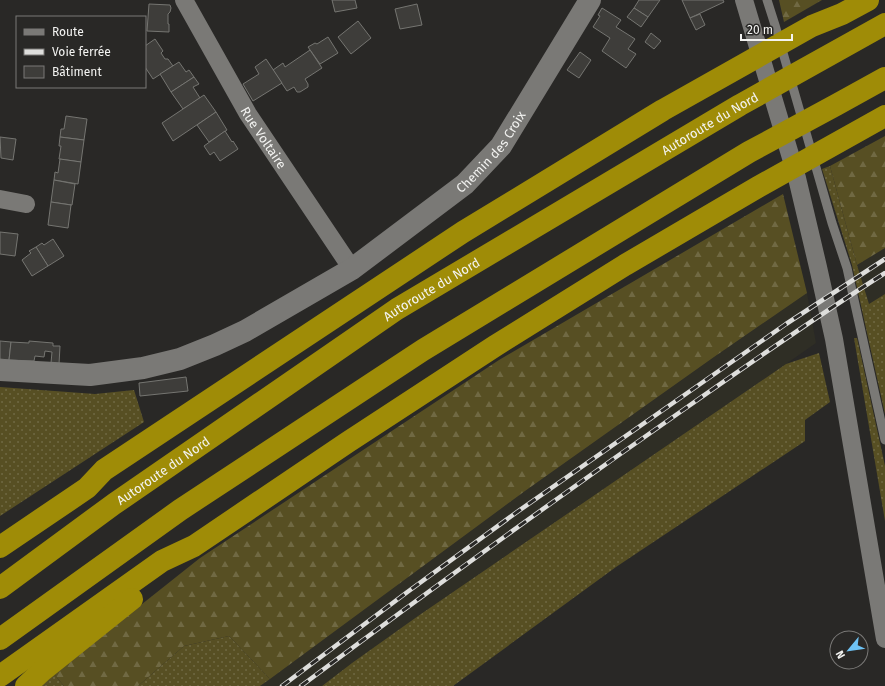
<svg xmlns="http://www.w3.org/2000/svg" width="885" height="686" font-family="'Fira Sans',sans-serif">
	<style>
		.built { fill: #2f2e25 }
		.grass { fill: url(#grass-dots) }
		.forest { fill: url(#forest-firs) }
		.building { fill: #3e3d3a; stroke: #757571 }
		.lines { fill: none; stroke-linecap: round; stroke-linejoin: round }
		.lane { stroke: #7a7976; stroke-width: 9 }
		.street { stroke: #7a7976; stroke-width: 18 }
		.secondary { stroke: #7a7976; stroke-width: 22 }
		.highway { stroke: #9f8c07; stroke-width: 22 }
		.rail-casing { stroke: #dededc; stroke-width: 4.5 }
		.rail { stroke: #292826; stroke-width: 3; stroke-dasharray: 9; stroke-linecap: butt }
		.labels { text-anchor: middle; stroke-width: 3; stroke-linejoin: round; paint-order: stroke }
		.street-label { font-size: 13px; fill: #f3f3f1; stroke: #292826 }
	</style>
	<defs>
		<pattern id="grass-dots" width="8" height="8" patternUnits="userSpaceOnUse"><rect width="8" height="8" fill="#574f23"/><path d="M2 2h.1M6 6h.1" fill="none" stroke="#706943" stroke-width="1.8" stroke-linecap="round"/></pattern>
		<pattern id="forest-firs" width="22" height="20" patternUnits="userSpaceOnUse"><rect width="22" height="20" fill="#574f23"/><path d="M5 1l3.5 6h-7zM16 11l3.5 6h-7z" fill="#706943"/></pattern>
	</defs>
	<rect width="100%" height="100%" fill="#292826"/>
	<g class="built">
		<polygon points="885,248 885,294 869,304 857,265"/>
		<polygon points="807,293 816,343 786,364 418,616 352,663 322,686 260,686 525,491 714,357"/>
	</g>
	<g class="grass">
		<polygon points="830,166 857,265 869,304 885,294 885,414 852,265 822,169"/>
		<polygon points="854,338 857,338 885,466 885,521"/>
		<polygon points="819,353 830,402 805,420 805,441 616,567 453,686 322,686 352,663 418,616 786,364"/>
		<polygon points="0,387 95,394 134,390 144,422 0,516"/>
		<polygon points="229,636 270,679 260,686 138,686 184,646"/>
		<polygon points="54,674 64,686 42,686"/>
	</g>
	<g class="forest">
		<polygon points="779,0 822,0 784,22"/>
		<polygon points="885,136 885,248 857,265 830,166"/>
		<polygon points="783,194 807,293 714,357 525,491 270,679 229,636 184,646 138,686 64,686 54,674 200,558 499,360"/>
	</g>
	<g class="building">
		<polygon points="332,0 355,0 357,8 335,12"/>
		<polygon points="639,0 660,0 648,17 634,8"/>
		<polygon points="682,0 723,0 724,2 690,18"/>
		<polygon points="149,4 170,5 171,8 170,12 168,14 168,24 169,24 169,32 147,31"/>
		<polygon points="417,4 422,25 400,29 395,9"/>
		<polygon points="602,8 621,20 616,27 635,39 628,49 636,54 626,68 602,51 610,38 593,27 600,16 598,15"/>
		<polygon points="634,8 648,17 641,27 627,17"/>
		<polygon points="700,14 705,25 696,30 690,18"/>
		<polygon points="358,21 371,38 351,54 338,37"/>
		<polygon points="651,33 661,41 654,49 645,42"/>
		<polygon points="328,37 338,53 320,64 308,47 315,43 317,44"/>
		<polygon points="155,39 163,51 161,53 165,59 168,59 173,66 153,79 145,67 145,46"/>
		<polygon points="310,50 322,68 305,79 308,84 308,87 300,92 297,92 294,87 287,91 273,70 283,63 285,67"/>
		<polygon points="580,52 591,60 579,78 567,70"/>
		<polygon points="266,59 282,83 253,101 243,84 259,74 255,67"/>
		<polygon points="179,62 186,72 189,70 194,77 171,92 160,74"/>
		<polygon points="194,77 199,84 193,87 200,98 183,109 171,92"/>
		<polygon points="204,95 216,112 173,141 162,123"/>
		<polygon points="216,112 227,130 209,142 197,125"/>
		<polygon points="66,116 87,119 84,140 60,137 61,129 64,129"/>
		<polygon points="225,131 232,142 233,141 238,149 220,161 214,152 210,155 204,146"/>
		<polygon points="0,137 16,139 13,160 1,158"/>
		<polygon points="60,137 84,140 81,162 59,159 61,146 59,146"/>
		<polygon points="60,159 81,162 78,184 54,180 55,172 58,173"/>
		<polygon points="54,180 75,184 72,205 51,202"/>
		<polygon points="51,202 71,205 68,228 48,225"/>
		<polygon points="0,232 18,234 15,256 0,254"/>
		<polygon points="53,239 64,256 48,266 36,247 42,243 44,245"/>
		<polygon points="36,247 48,266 32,276 22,260 31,253 29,251"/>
		<polygon points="0,341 11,342 9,360 0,359"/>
		<polygon points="29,341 53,343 53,346 60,346 59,364 51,363 52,352 45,351 44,357 35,356 34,361 9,360 11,342 29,343"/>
		<polygon points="186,377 188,391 140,396 139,383"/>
	</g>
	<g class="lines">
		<polyline class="lane" points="767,0 775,25 832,223 847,268 885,440"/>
		<g class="street">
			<path id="s1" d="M184,0L248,114L352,269"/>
			<polyline points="744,0 797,178 818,267 834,339 885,639"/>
			<polyline points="0,199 26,204"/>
		</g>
		<path class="secondary" id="s2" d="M0,370L90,375L143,368L180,359L215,345L245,331L352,269L465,184L501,146L590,0"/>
		<g class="highway">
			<polyline points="0,547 87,488 104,470 463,232 663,110 812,26 842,14 868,0"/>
			<path id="s3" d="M0,588L114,504L397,309L740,105L885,24"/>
			<polyline points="0,639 180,510 423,350 749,152 836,105 885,78"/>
			<polyline points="0,676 162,561 194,546 348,442 495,346 625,265 758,187 885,116"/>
			<polyline points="26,686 42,671 132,599"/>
		</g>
		<g class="rail-casing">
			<g id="rail">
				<polyline points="282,686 406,593 517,512 786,324 885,259"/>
				<path d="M301,686C427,592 554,500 683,410C750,363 816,317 885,273"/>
			</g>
		</g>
		<use href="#rail" class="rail"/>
	</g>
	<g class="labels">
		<g class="street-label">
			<text dy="5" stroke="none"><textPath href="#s3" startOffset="849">Autoroute du Nord</textPath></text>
			<text dy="5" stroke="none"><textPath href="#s1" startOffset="159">Rue Voltaire</textPath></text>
			<text dy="5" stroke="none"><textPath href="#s2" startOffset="559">Chemin des Croix</textPath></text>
			<text dy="5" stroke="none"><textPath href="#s3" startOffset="525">Autoroute du Nord</textPath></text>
			<text dy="5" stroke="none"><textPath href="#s3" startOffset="201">Autoroute du Nord</textPath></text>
		</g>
	</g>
	<rect x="16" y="16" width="130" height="72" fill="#292826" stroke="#7a7977"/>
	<rect x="24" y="29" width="20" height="6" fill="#7a7976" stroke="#7a7977"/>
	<text x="52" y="36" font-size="12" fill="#f3f3f1">Route</text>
	<rect x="24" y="49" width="20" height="6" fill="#dededc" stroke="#7a7977"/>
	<text x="52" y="56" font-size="12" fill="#f3f3f1">Voie ferrée</text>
	<rect x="24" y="66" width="20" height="12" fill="#3e3d3a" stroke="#7a7977"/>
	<text x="52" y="76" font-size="12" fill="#f3f3f1">Bâtiment</text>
	<g transform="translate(849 650) rotate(241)"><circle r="19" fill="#292826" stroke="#7a7977"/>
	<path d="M0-3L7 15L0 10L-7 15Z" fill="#6ec2f3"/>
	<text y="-6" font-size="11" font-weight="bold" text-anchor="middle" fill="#f3f3f1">N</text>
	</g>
	<path d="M741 34v6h51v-6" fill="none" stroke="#f3f3f1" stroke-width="2"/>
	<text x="747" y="34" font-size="12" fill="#f3f3f1" stroke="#292826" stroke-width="3" paint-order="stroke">20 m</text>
</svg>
